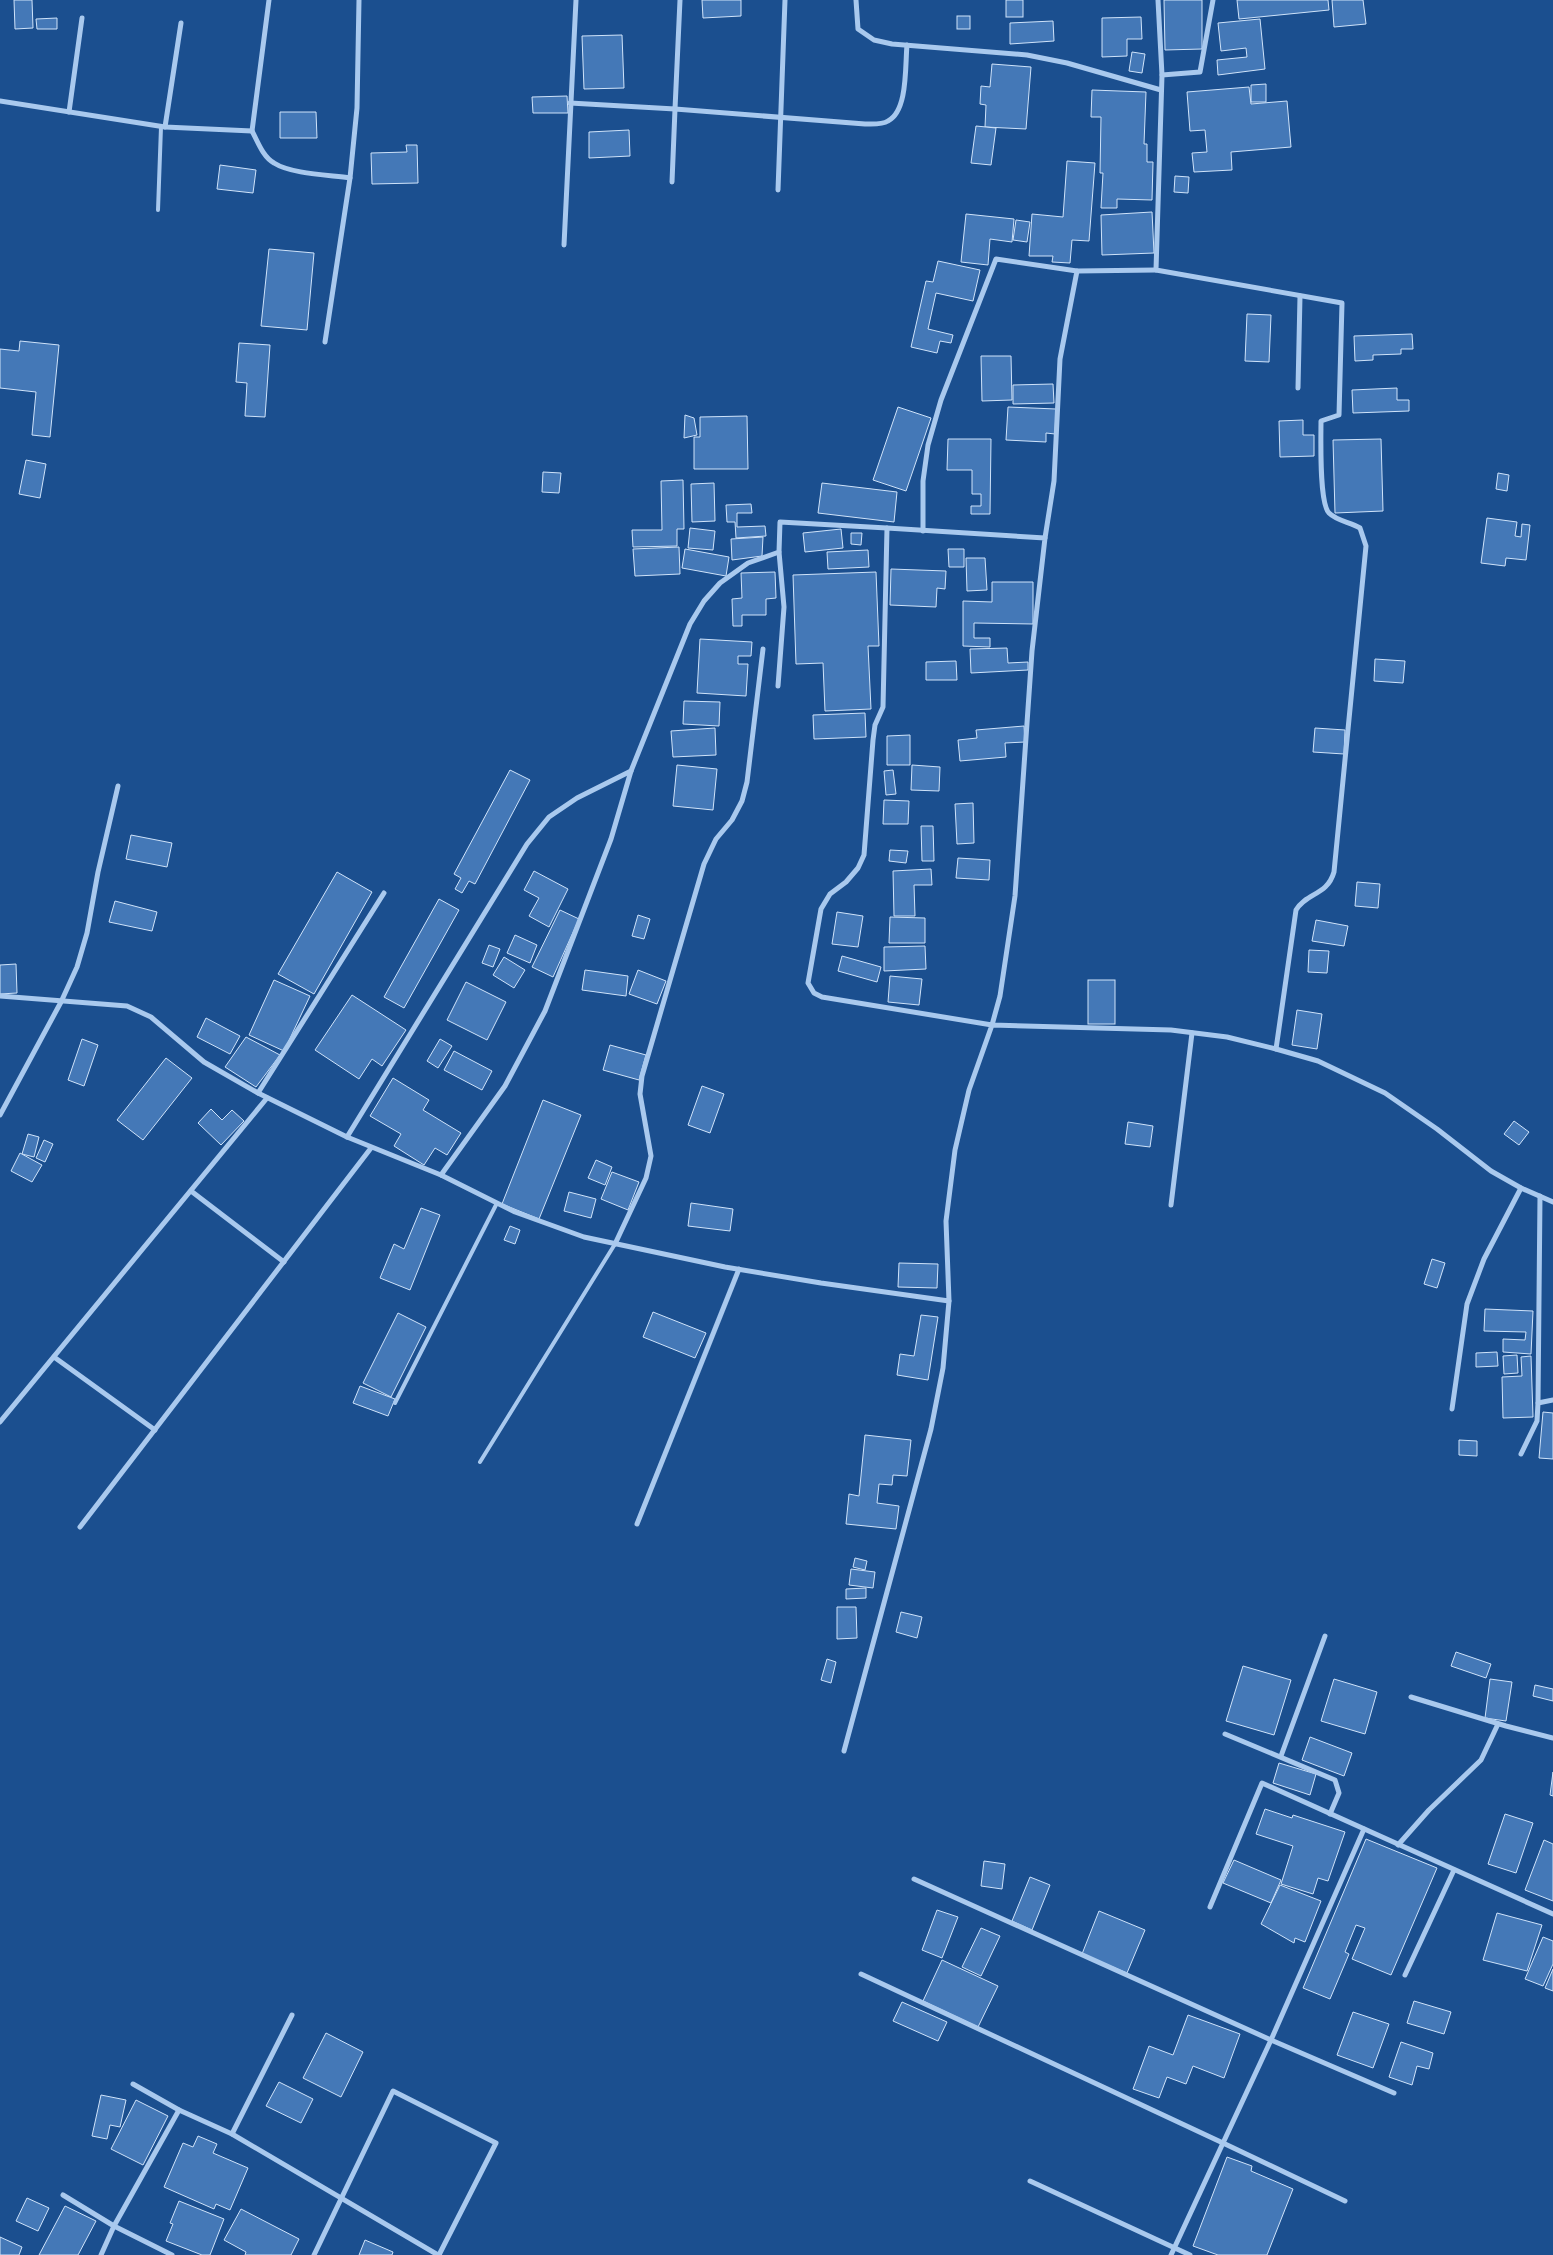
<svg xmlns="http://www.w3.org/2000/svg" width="1553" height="2255" font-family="Raleway,sans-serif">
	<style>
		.building { fill: #4478b7; stroke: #cfe3fa }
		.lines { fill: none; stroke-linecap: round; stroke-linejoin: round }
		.service { stroke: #a9c9ee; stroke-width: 4 }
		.minor { stroke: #a9c9ee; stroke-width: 5 }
	</style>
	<rect width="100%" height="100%" fill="#1b4f8f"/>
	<g class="building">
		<polygon points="14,0 32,0 33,28 15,29"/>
		<polygon points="702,0 741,0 741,16 703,18"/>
		<rect x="1006" y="0" width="17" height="17"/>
		<polygon points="1164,0 1202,0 1202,49 1165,50"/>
		<polygon points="1237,0 1328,0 1329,10 1239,19"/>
		<polygon points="1332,0 1363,0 1366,24 1334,27"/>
		<rect x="957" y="16" width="13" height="13"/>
		<polygon points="1141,17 1142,39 1127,39 1127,56 1102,57 1102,18"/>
		<polygon points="57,18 57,29 37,29 36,19"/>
		<polygon points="1260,19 1265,69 1218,75 1217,60 1247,57 1246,48 1221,51 1218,23"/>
		<polygon points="1053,21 1054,41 1010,44 1010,23"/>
		<polygon points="622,35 624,88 584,89 582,36"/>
		<polygon points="1132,52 1145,54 1142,73 1129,71"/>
		<polygon points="992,64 1031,67 1026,129 985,127 986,105 980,104 981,86 990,87"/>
		<polygon points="1266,84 1266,102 1251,102 1251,85"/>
		<polygon points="1249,87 1251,104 1287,101 1291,147 1231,152 1232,170 1194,172 1192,153 1207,152 1205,130 1190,131 1187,92"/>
		<polygon points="1092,90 1146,92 1144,144 1147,144 1147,162 1153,162 1152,200 1117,199 1117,208 1101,208 1103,173 1100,173 1101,117 1091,117"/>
		<polygon points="567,96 568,113 533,113 532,97"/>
		<polygon points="280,112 316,112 317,138 280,138"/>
		<polygon points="976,126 996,128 991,165 971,163"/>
		<polygon points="629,130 630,156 589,158 589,132"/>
		<polygon points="406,145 417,145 418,183 372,184 371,153 407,152"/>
		<polygon points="1067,161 1095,163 1089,241 1072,240 1070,263 1052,262 1053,256 1029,256 1032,214 1063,217"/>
		<polygon points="220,165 256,170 253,193 217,189"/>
		<polygon points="1175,176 1189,177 1188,193 1174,192"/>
		<polygon points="1152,212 1154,253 1102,255 1101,215"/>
		<polygon points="966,214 1014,219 1012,242 990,239 988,265 961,262"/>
		<polygon points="1016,220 1030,222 1027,242 1013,240"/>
		<polygon points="269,249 314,253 307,330 261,326"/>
		<polygon points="938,261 980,270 973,301 936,293 928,329 953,335 951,343 940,341 937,353 911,347 926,281 933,282"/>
		<polygon points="1247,314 1271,315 1269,362 1245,361"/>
		<polygon points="1412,334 1413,349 1401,349 1401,354 1373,355 1373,360 1355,361 1354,336"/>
		<polygon points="20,341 59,345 50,437 32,435 36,392 0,388 0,349 19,351"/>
		<polygon points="239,343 270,345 265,417 245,416 247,383 236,382"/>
		<polygon points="981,356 1011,356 1012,400 982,401"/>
		<polygon points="1053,384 1054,403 1013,404 1013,385"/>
		<polygon points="1397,388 1397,400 1409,400 1409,411 1353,413 1352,390"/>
		<polygon points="898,407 931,418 906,491 873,480"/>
		<polygon points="1008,407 1056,409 1055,434 1046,433 1046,442 1006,440"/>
		<polygon points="685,415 694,418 697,435 684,438"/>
		<polygon points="747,416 748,469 694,469 694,437 700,437 700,417"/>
		<polygon points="1303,420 1303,435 1314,435 1314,456 1280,457 1279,421"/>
		<polygon points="948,439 991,439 990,514 971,514 971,506 981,506 981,494 972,494 972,470 947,470"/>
		<polygon points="1381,439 1383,511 1335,513 1333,440"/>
		<polygon points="26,460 46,464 40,498 19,494"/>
		<polygon points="543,472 561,473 559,493 542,492"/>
		<polygon points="1498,473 1509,475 1507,491 1496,489"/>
		<polygon points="683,480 684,529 677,529 677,546 633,547 632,530 662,530 661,481"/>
		<polygon points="714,483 715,521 692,522 691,484"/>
		<polygon points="822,483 897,492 894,522 818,513"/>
		<polygon points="751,504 752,513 737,513 737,527 765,526 766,536 736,538 735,522 727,522 726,505"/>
		<polygon points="1487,518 1517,522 1515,536 1521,537 1522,524 1530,525 1526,560 1506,558 1505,566 1481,563"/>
		<polygon points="690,528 715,531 713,550 688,548"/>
		<polygon points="841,529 843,548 805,552 803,533"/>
		<polygon points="851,533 862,533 861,545 851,544"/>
		<polygon points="763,537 762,556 732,560 731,539"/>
		<polygon points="679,547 680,574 635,576 633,549"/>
		<polygon points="685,549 729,557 726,576 682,568"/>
		<polygon points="948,549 964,549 964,567 949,567"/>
		<polygon points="868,550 869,567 828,569 827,552"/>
		<polygon points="966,558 985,558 987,590 967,591"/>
		<polygon points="891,569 946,571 945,589 937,588 936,607 890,605"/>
		<polygon points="775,572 776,598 766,599 766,615 742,615 742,626 733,626 732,599 742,598 741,573"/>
		<polygon points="876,572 879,646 868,646 871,709 825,711 823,663 796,664 793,575"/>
		<polygon points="992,582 1033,582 1033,624 974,623 974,638 990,638 990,647 963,646 963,601 992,602"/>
		<polygon points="700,639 752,642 751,656 738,656 738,664 748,664 746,696 697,693"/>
		<polygon points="1007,648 1008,663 1028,662 1028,670 971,673 970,649"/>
		<polygon points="1375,659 1405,661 1403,683 1374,681"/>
		<polygon points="956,661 957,680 926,680 926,662"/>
		<polygon points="684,701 720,702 719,726 683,724"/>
		<polygon points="865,713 866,737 814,739 813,715"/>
		<polygon points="1024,726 1025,742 1005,743 1006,757 960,761 958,740 977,738 976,730"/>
		<polygon points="715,728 716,755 673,757 671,731"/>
		<polygon points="1315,728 1345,730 1344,754 1313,752"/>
		<polygon points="910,735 910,765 887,765 887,736"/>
		<polygon points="677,765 717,769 713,810 673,806"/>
		<polygon points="912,765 940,767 939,791 911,790"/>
		<polygon points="510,770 530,780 475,884 469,881 462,893 455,889 461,878 454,874"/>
		<polygon points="893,770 896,794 886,795 884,771"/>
		<polygon points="884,800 909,801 908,824 883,824"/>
		<polygon points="973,803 974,843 957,844 955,804"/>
		<polygon points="921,826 933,826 934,861 922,861"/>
		<polygon points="131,835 172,843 167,867 126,859"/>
		<polygon points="890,850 908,851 906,863 889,861"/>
		<polygon points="958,858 990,860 989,880 956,878"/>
		<polygon points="931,869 932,885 914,885 915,916 894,916 893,871"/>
		<polygon points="534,871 568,889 549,927 529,916 539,898 524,890"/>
		<polygon points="337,872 372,892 314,994 278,974"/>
		<polygon points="1357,882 1380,884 1378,908 1355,906"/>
		<polygon points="439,899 459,910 404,1008 384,997"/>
		<polygon points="115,901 157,912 152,931 109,922"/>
		<polygon points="560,910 579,919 553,977 532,967"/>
		<polygon points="837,912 863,916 858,947 832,944"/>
		<polygon points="638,915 650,919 644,939 632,936"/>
		<polygon points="890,917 925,918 925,943 889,943"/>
		<polygon points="1316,920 1348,926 1344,946 1312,941"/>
		<polygon points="515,935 537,945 530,963 507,953"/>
		<polygon points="489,945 500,949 493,967 482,963"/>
		<polygon points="925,946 926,969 884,971 884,947"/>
		<polygon points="1309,950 1329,951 1327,973 1308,972"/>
		<polygon points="842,956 881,967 877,982 838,971"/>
		<polygon points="504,957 525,970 514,988 493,975"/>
		<polygon points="16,964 17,993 0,994 0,965"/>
		<polygon points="585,970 628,976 626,996 582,990"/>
		<polygon points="638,970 666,981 657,1004 629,994"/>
		<polygon points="890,976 922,979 919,1005 888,1002"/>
		<polygon points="274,980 310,996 284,1051 249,1035"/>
		<rect x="1088" y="980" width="27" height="44"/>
		<polygon points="466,982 506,1002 487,1040 447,1020"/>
		<polygon points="352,995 406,1030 382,1066 372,1059 359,1079 315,1050"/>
		<polygon points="1297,1010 1322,1014 1317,1049 1292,1045"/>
		<polygon points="206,1018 240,1036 230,1054 197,1037"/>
		<polygon points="246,1037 280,1055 256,1087 225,1067"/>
		<polygon points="82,1039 98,1045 84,1086 68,1080"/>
		<polygon points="440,1039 452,1046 438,1068 427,1061"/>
		<polygon points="610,1045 646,1055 639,1080 603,1070"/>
		<polygon points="454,1051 492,1071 482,1090 444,1070"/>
		<polygon points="166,1058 192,1078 143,1140 117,1120"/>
		<polygon points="393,1078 429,1100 423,1110 461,1133 447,1155 435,1148 424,1165 394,1146 401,1134 370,1116"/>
		<polygon points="702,1086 724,1094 710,1133 688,1125"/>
		<polygon points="543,1100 581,1115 539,1219 502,1204"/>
		<polygon points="211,1109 222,1120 232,1110 244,1121 221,1145 198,1123"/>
		<polygon points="1514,1121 1529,1132 1519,1145 1504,1134"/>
		<polygon points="1128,1122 1153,1126 1150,1147 1125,1144"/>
		<polygon points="28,1134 39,1137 34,1157 22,1154"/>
		<polygon points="44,1140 53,1144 45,1162 36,1158"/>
		<polygon points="20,1153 42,1165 32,1182 11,1171"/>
		<polygon points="596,1160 612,1167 605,1185 588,1178"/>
		<polygon points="612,1172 639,1182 628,1210 601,1199"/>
		<polygon points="569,1192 596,1199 591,1218 564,1211"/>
		<polygon points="691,1203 733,1209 730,1231 688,1226"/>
		<polygon points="421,1208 440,1215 410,1290 380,1278 394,1244 404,1249"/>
		<polygon points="510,1226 520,1230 515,1244 504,1240"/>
		<polygon points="1432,1259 1445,1263 1437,1288 1424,1284"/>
		<polygon points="899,1263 938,1264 937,1288 898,1287"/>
		<polygon points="1485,1309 1533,1311 1531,1354 1503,1352 1503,1339 1525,1340 1526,1332 1484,1331"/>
		<polygon points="653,1312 706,1333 695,1358 643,1337"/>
		<polygon points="398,1313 426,1327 391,1397 363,1383"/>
		<polygon points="921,1315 938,1317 928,1380 897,1375 900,1354 914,1356"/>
		<polygon points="1497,1352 1498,1366 1476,1367 1476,1353"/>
		<polygon points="1517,1355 1518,1373 1504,1374 1503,1356"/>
		<polygon points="1531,1356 1533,1417 1503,1418 1502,1377 1522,1376 1521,1357"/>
		<polygon points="360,1386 395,1399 388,1416 353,1403"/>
		<polygon points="1543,1412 1553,1413 1553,1459 1539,1458"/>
		<polygon points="865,1435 911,1440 907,1476 893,1475 892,1485 879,1484 877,1503 899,1506 896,1529 846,1524 849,1494 859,1496"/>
		<polygon points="1459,1440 1477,1441 1477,1456 1459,1455"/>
		<polygon points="855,1558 867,1561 865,1570 853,1567"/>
		<polygon points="851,1569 875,1572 873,1588 849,1585"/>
		<polygon points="866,1588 866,1598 846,1599 846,1589"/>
		<polygon points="837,1607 856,1607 857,1638 837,1639"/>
		<polygon points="901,1612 922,1617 917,1638 896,1632"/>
		<polygon points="1456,1652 1491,1664 1486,1678 1451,1666"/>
		<polygon points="827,1659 836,1662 831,1683 821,1680"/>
		<polygon points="1243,1666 1291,1680 1274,1735 1226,1721"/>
		<polygon points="1334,1679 1377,1692 1365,1734 1321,1721"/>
		<polygon points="1490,1679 1512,1682 1506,1721 1485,1718"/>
		<polygon points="1535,1685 1553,1689 1553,1701 1533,1696"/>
		<polygon points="1310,1737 1352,1753 1344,1776 1302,1760"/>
		<polygon points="1279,1763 1316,1774 1310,1795 1273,1783"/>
		<polygon points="1553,1772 1553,1796 1550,1795"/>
		<polygon points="1265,1809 1292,1818 1293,1815 1345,1832 1328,1881 1318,1878 1313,1894 1281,1884 1293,1846 1256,1834"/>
		<polygon points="1505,1814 1533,1823 1516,1873 1488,1864"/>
		<polygon points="1366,1839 1437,1868 1391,1975 1352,1959 1365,1928 1356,1925 1345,1952 1349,1954 1330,1999 1303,1988"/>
		<polygon points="1544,1840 1553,1844 1553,1901 1525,1890"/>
		<polygon points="1234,1860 1281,1880 1271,1903 1223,1883"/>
		<polygon points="984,1861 1005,1864 1002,1889 981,1886"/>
		<polygon points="1030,1877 1050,1885 1032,1930 1012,1921"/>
		<polygon points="1280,1885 1321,1901 1305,1942 1295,1938 1294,1943 1261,1924"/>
		<polygon points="937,1910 958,1917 942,1958 922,1950"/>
		<polygon points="1099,1911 1145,1930 1127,1973 1082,1954"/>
		<polygon points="1497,1913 1542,1925 1527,1971 1483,1960"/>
		<polygon points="981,1928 1000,1936 981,1976 962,1967"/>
		<polygon points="1543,1937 1553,1941 1553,1964 1543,1986 1525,1979"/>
		<polygon points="942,1960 998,1986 978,2027 923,2001"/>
		<polygon points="1553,1969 1553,1991 1545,1988"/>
		<polygon points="1414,2001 1451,2012 1444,2034 1407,2023"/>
		<polygon points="902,2002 947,2022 938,2041 893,2021"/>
		<polygon points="1353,2012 1389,2024 1373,2068 1337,2055"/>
		<polygon points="1188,2015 1240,2034 1224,2078 1193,2066 1186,2084 1167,2077 1159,2098 1133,2089 1149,2046 1173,2055"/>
		<polygon points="326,2033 363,2052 341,2097 303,2078"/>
		<polygon points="1401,2042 1433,2053 1429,2069 1417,2066 1412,2085 1389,2077"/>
		<polygon points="279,2082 313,2099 301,2123 266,2106"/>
		<polygon points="101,2095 126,2100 120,2127 110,2125 107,2139 92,2136"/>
		<polygon points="136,2100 168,2116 143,2165 111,2149"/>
		<polygon points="198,2136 217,2144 213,2153 248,2168 230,2210 216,2204 214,2209 164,2187 183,2143 193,2147"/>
		<polygon points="1227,2157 1252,2166 1251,2171 1293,2189 1267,2255 1218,2255 1193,2246"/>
		<polygon points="27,2198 49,2208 38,2231 16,2221"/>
		<polygon points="179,2201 224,2219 210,2255 202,2255 166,2241 173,2224 170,2223"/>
		<polygon points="65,2206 96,2221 78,2255 39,2255"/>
		<polygon points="241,2209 299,2239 291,2255 245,2255 246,2252 224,2240"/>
		<polygon points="0,2237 22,2247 19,2255 0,2255"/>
		<polygon points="365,2240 393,2252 392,2255 359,2255"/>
	</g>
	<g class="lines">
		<g class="service">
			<polyline points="158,210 161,127"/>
			<polyline points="395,1403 497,1203"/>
			<polyline points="480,1462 615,1244"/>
		</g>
		<g class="minor">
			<polyline points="856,0 858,29 874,40 892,44 1027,55 1067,63 1161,90"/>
			<path d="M1158,0L1162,75L1156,270L1342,303L1339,415L1321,421C1321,438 1319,503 1329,513C1337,521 1350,522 1360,528L1366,546L1334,872C1327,896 1307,892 1296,910L1276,1049"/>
			<polyline points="1162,75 1200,72 1213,0"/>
			<polyline points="0,101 165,127 252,131 269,0"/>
			<polyline points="570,103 675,109 680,0"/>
			<polyline points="69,112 82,18"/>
			<polyline points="165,127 181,23"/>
			<path d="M252,131C258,142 263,157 274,163C291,174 329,175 350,178"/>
			<path d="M672,182L675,109L865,124C872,124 882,125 888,121C908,111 905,66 907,45"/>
			<polyline points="778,190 785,0"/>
			<polyline points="564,245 576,0"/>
			<polyline points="1077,271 1156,270"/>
			<polyline points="325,342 350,178 357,108 359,0"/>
			<polyline points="1298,388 1300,296"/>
			<polyline points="923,531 923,481 928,445 941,400 996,259 1077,271 1060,359 1054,481 1045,538"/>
			<polyline points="778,686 784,607 779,552"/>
			<polyline points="0,996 127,1006 151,1017 204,1062 258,1093 347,1137 441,1175 515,1212 584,1237 725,1267 821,1283 949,1301 946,1221 955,1150 969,1090 992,1025 1000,996 1015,896 1032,651 1045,538 887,528 883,707 875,725 873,740 864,855 858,868 846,882 830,894 821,909 808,983 814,993 822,997 992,1025 1171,1030 1227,1037 1276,1049 1318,1061 1385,1093 1437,1129 1491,1171 1521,1188 1553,1202"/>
			<polyline points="258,1093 384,893"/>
			<polyline points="0,1115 61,1002 77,967 87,933 98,872 118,786"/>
			<polyline points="347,1137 527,844 549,817 577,798 631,771"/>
			<polyline points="441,1175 505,1086 545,1011 611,839 631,771 690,624 704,601 720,583 748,563 779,552 780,522 887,528"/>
			<polyline points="191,1191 284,1262"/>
			<polyline points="1540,1196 1538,1403 1553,1400"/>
			<polyline points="1171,1205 1192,1033"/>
			<polyline points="615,1244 646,1178 651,1156 640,1094 642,1076 704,864 716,839 732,820 742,801 747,782 763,649"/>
			<polyline points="54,1357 155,1430"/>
			<polyline points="1452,1409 1467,1304 1484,1259 1521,1188"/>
			<polyline points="0,1422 267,1098"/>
			<polyline points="1521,1454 1537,1421 1538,1403"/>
			<polyline points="637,1524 739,1269"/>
			<polyline points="80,1527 371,1148"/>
			<polyline points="1411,1697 1506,1726 1553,1738"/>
			<polyline points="1225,1734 1335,1780 1339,1793 1330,1814"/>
			<polyline points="844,1751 931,1429 943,1368 949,1301"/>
			<polyline points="1281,1756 1325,1636"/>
			<polyline points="1364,1829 1271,2040 1394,2093"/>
			<polyline points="1398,1845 1429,1810 1481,1760 1498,1724"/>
			<polyline points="914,1879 1271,2040 1223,2143 1345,2201"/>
			<polyline points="1210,1907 1262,1783 1553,1914"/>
			<polyline points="861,1974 1223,2143 1171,2255"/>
			<polyline points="1405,1975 1454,1870"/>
			<polyline points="133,2084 179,2110"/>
			<polyline points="232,2134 292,2015"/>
			<polyline points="1030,2181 1190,2255"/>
			<polyline points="63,2195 114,2226 172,2255"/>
			<polyline points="101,2255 114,2226 179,2110 232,2134 438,2255"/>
			<polyline points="314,2255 393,2091 496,2143 439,2255"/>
		</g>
	</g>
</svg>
